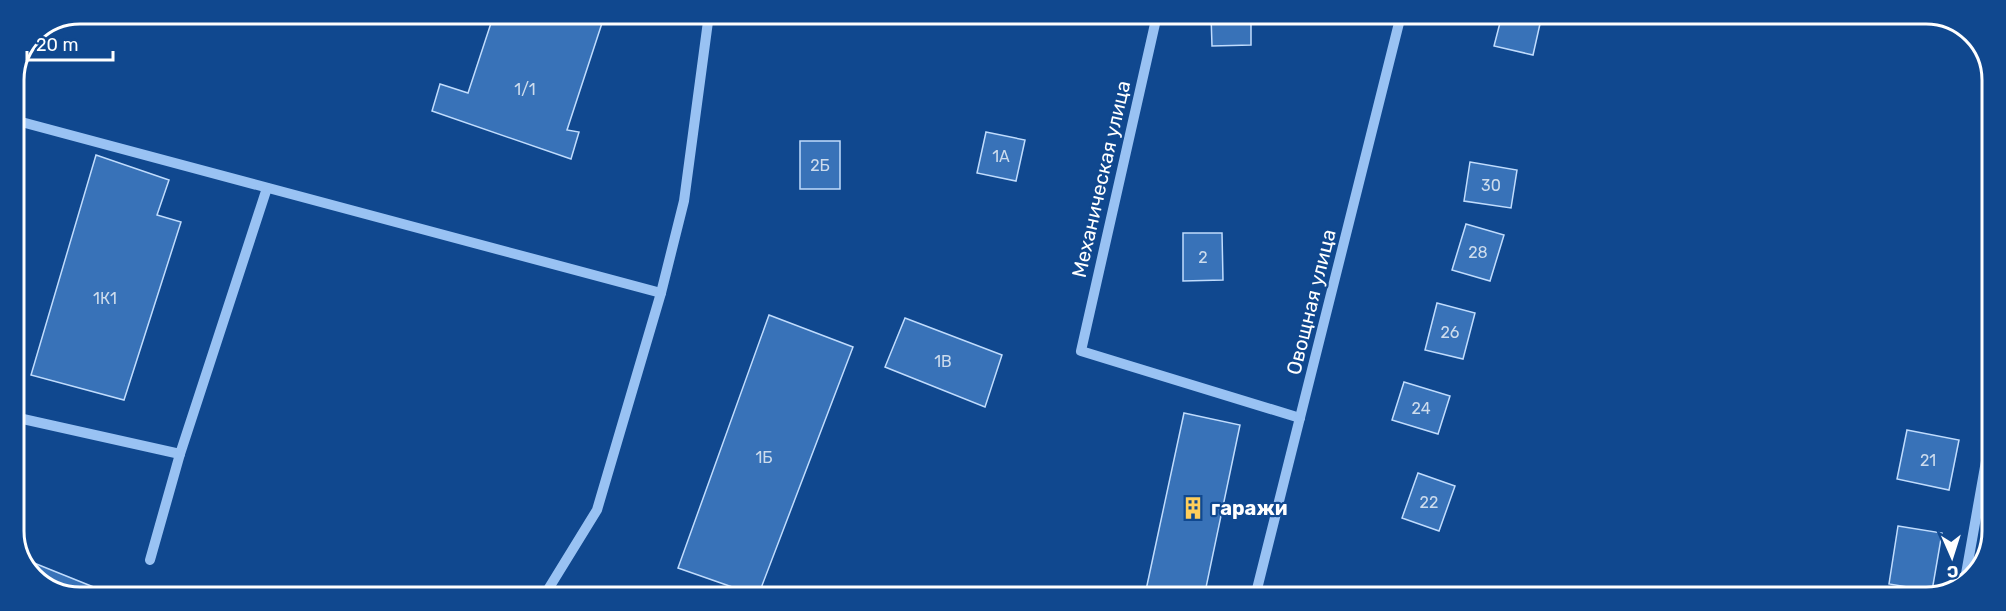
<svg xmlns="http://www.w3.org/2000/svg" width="2006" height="611" font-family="Rubik,sans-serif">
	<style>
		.building { fill: #3872b8; stroke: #c0dcfd; stroke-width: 1.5 }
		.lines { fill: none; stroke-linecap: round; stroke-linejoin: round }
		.minor { stroke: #99c2f3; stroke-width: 10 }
		.labels { text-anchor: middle; stroke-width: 4.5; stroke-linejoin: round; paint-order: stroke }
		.number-label { font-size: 16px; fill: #cddced }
		.street-label { font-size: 20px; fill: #fff; stroke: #10488f }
		.poi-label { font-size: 20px; font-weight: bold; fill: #fff; stroke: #10488f; text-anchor: start }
		.rim { fill: none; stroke: #fff; stroke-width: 3 }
	</style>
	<rect width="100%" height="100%" fill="#10488f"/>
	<g class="building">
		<polygon points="494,14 605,14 567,130 579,132 571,159 432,111 440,84 468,93"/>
		<polygon points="1211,15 1251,15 1251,45 1212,46"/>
		<polygon points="1502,15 1542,15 1533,55 1494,46"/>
		<polygon points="986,132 1025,140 1016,181 977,173"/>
		<rect x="800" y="141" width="40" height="48"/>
		<polygon points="96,155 169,180 157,215 181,222 124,400 31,375"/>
		<polygon points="1470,162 1517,170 1511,208 1464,201"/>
		<polygon points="1466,224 1504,235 1490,281 1452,270"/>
		<polygon points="1183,233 1222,233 1223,280 1183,281"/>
		<polygon points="1437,303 1475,313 1463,359 1425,350"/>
		<polygon points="769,315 853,347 758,596 678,568"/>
		<polygon points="905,318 1002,355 985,407 885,367"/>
		<polygon points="1404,382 1450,396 1438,434 1392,420"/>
		<polygon points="1184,413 1240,425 1204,597 1178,597 1146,590"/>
		<polygon points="1907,430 1959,440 1949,490 1897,479"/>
		<polygon points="1418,473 1455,486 1439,531 1402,518"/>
		<polygon points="1898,526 1942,533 1932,591 1889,584"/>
		<polygon points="24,559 111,594 63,595 30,574"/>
	</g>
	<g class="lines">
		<g class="minor">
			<polyline points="1157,15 1081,351 1300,418"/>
			<polyline points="14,120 661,293"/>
			<polyline points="14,417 180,454 267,188"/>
			<polyline points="150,560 180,454"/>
			<polyline points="1964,585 1991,433"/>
			<polyline points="544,596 597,510 661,293 684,201 709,14"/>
			<polyline points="1255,597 1401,15"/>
		</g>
	</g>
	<defs>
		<g id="building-bare" transform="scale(1.8)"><path d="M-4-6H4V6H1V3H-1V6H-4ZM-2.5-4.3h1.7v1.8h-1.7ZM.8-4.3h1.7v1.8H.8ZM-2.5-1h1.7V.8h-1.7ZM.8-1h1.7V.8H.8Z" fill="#ffce5b" stroke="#10488f" stroke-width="2.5" paint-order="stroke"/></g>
	</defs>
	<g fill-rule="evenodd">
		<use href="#building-bare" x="1193" y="508"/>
	</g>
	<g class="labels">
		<g class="number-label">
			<text x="525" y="95">1/1</text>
			<text x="1001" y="162">1А</text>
			<text x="820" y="171">2Б</text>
			<text x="1491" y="191">30</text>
			<text x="1478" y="258">28</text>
			<text x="1203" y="263">2</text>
			<text x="105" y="304">1К1</text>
			<text x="1450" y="338">26</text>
			<text x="943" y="367">1В</text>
			<text x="1421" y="414">24</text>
			<text x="764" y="463">1Б</text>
			<text x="1928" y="466">21</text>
			<text x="1429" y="508">22</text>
		</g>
		<g class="street-label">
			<text transform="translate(1101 179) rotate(-77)" y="7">Механическая улица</text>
			<text transform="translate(1311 302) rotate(-76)" y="7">Овощная улица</text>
		</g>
		<g class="poi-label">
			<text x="1211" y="515">гаражи</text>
		</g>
	</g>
	<path d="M0 0H2006V611H0ZM80 24H1926A56 56 0 0 1 1982 80V531A56 56 0 0 1 1926 587H80A56 56 0 0 1 24 531V80A56 56 0 0 1 80 24Z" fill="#10488f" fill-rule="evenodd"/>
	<path class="rim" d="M80 24H1926A56 56 0 0 1 1982 80V531A56 56 0 0 1 1926 587H80A56 56 0 0 1 24 531V80A56 56 0 0 1 80 24Z"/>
	<g transform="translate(1952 557) rotate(177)" stroke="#10488f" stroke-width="4.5" paint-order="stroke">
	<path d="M0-4.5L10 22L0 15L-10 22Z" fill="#ffffff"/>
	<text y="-9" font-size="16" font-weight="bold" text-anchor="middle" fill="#ffffff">С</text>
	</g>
	<path d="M27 51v9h86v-9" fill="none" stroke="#ffffff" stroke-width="3"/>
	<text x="36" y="51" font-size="18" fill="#ffffff" stroke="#10488f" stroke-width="4.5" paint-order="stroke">20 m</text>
</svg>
